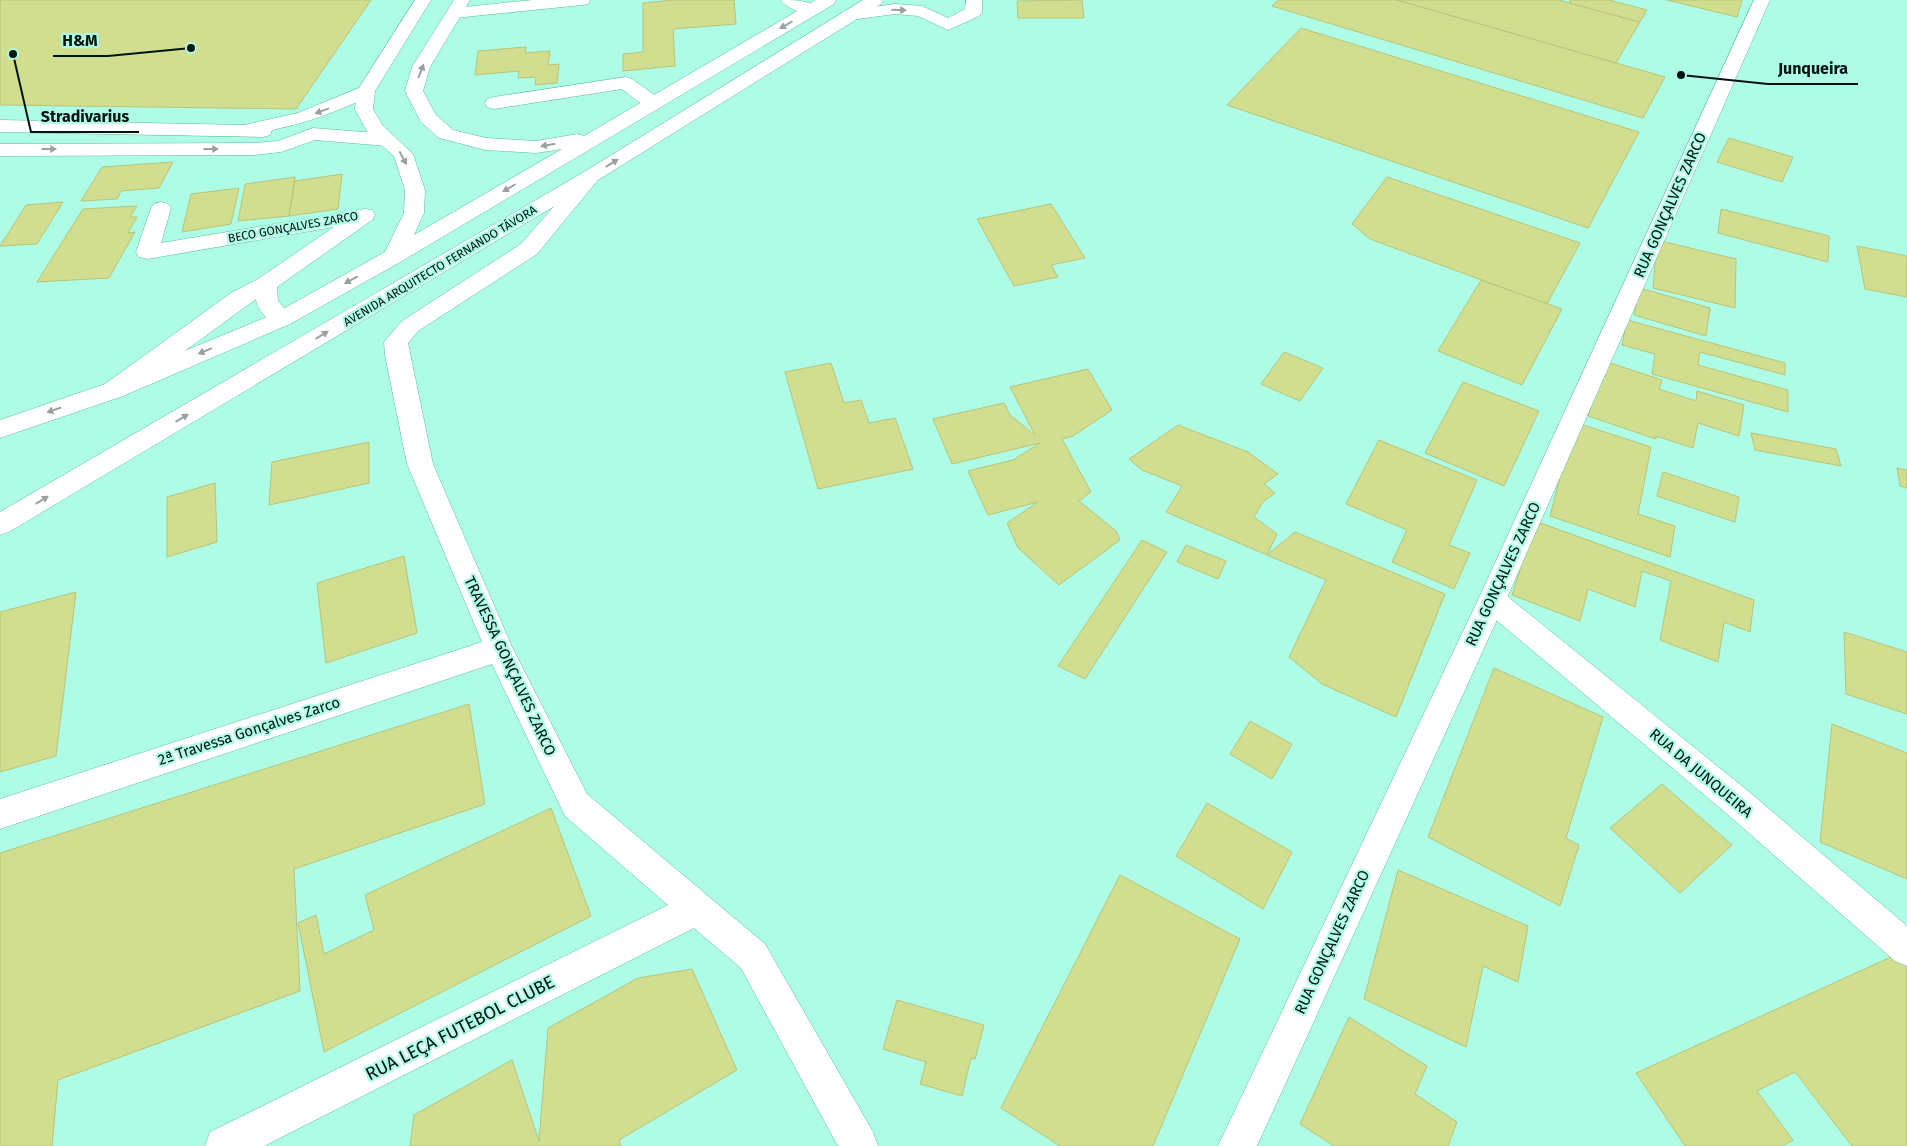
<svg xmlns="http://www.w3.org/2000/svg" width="1907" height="1146" font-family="'Fira Sans',sans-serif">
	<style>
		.building { fill: #d1dd8f; stroke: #b8c477 }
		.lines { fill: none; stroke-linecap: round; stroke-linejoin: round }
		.lane-casing { stroke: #59bda6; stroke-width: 1 }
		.street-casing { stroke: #59bda6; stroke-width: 1 }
		.secondary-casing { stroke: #59bda6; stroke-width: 1 }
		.lane { fill: #fff; fill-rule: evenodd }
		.street { fill: #fff; fill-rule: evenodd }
		.secondary { fill: #fff; fill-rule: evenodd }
		.oneway { fill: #99a19f }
		.labels { text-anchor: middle; stroke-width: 4.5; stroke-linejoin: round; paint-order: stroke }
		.far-street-label { font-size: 12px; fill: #01140f; stroke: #aefbe6 }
		.street-label { font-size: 15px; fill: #01140f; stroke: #aefbe6 }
		.near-street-label { font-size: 18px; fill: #01140f; stroke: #aefbe6 }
		.leader { fill: none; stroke: #01140f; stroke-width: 2 }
		.callout-dot { fill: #01140f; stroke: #aefbe6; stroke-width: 2 }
		.callout-label { font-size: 16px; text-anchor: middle; font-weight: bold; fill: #01140f; stroke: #aefbe6; stroke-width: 4.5; stroke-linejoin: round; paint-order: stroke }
	</style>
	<rect width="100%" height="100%" fill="#aefbe6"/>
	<g class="building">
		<polygon points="0,0 371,0 296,109 0,105"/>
		<polygon points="674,0 734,0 736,24 673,29 675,66 623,71 623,54 643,52 643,3"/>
		<polygon points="1082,0 1084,18 1018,18 1017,1"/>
		<polygon points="1278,0 1397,0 1665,77 1643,118 1272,6"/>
		<polygon points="1397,0 1559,0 1640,22 1616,63"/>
		<polygon points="1570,0 1609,0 1647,10 1640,22 1569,3"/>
		<polygon points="1667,0 1742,0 1737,17"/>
		<polygon points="1301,28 1639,132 1588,228 1227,105"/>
		<polygon points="526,47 525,53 550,51 548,65 559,64 557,83 535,85 536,77 518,78 519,71 475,75 478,51"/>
		<polygon points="1729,138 1793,157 1782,182 1717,162"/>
		<polygon points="173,162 159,188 121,191 117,199 81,201 102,167"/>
		<polygon points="342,174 338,209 289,216 295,181"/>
		<polygon points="295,177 289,216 238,221 245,184"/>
		<polygon points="1387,177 1580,243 1547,304 1370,239 1352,224"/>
		<polygon points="239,188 231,224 182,232 191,194"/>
		<polygon points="63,202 37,244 0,246 26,205"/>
		<polygon points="1051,204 1085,258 1051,265 1058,277 1014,286 977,219"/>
		<polygon points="137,206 130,217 137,217 128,233 135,232 109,278 37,282 83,209"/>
		<polygon points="1721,209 1829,236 1828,262 1718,233"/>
		<polygon points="1657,240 1736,259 1735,308 1653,288"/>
		<polygon points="1857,246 1907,256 1907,297 1865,289"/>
		<polygon points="1481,280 1562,309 1522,385 1438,351"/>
		<polygon points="1640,288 1710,308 1706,336 1634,315"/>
		<polygon points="1627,320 1785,363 1785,375 1700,352 1698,365 1788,390 1788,412 1652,374 1655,354 1622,345"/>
		<polygon points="1284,352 1323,368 1300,401 1261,384"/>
		<polygon points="1604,361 1662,380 1659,389 1696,401 1697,391 1744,405 1739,436 1698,423 1693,448 1656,436 1656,439 1588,416"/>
		<polygon points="831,363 844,403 861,400 869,423 895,418 913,469 818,489 785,372"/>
		<polygon points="1088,369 1112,410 1073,436 1062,439 1091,492 1079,501 1116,531 1120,540 1059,585 1018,548 1007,523 1038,502 988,515 968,471 1013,460 1040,443 952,464 933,419 1004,403 1010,415 1035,435 1010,387"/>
		<polygon points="1463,382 1539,411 1504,486 1425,453"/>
		<polygon points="1574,422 1651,447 1638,514 1675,526 1670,557 1550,516"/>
		<polygon points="1178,425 1248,452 1278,474 1264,484 1275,493 1263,502 1254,517 1277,534 1267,555 1166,512 1182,486 1142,470 1129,459"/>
		<polygon points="1751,433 1836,449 1841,466 1755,450"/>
		<polygon points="1379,440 1477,480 1449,545 1470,553 1454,589 1392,562 1407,530 1346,504"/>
		<polygon points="369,442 369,483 269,505 272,462"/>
		<polygon points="1897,468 1907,470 1907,488 1900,486"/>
		<polygon points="1663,472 1739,497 1735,522 1657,496"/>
		<polygon points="215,483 217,542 167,557 167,497"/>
		<polygon points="1535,521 1754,600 1750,632 1724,622 1718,662 1660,640 1671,581 1642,571 1635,607 1588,589 1580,621 1512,595"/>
		<polygon points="1295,532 1445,594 1396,717 1322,684 1289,657 1326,580 1267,555"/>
		<polygon points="1142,540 1167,552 1085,679 1058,666"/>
		<polygon points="1186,545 1226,561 1218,579 1177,562"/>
		<polygon points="404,556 417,633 326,663 317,583"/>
		<polygon points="76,592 56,756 0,772 0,612"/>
		<polygon points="1844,632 1907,652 1907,714 1846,694"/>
		<polygon points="1494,668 1603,717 1566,838 1579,845 1560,906 1428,837"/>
		<polygon points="469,704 485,804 294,869 300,991 58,1080 52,1146 0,1146 0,853"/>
		<polygon points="1250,721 1292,744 1272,779 1230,754"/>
		<polygon points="1832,724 1907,753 1907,879 1820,842"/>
		<polygon points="1662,784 1732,845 1680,893 1610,828"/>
		<polygon points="1207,803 1292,852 1263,909 1176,856"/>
		<polygon points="551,808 591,916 324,1052 298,923 316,915 324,954 374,930 365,895"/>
		<polygon points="1398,870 1528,926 1518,982 1483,966 1466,1047 1364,999"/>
		<polygon points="1120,875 1240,939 1153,1146 1060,1146 1001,1108"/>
		<polygon points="1902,952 1907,959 1907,1146 1852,1146 1795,1072 1757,1091 1793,1140 1782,1146 1685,1146 1636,1073"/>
		<polygon points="692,969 737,1070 619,1140 621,1146 410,1146 414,1115 512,1060 539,1141 548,1028 638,978"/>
		<polygon points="897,1000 984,1025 975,1059 971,1058 962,1096 920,1084 926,1062 883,1049"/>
		<polygon points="1349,1017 1427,1066 1415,1094 1457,1122 1448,1146 1334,1146 1300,1124"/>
	</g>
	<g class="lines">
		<g class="lane-casing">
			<g id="lane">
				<polygon points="966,0 982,0 982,12 979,16 948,30 918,16 895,14 850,20 844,19 841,15 844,11 850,10 895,4 922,6 948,18 965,9"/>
				<path d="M366,85L373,87L375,91L373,95C338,111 310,122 272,130L270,135L263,137L0,132V120L244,125L298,113Z"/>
				<polygon points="313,128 387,134 394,136 397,140 394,144 387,146 315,140 281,152 254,155 0,156 0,144 254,143 278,141"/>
			</g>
		</g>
		<g class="street-casing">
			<g id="street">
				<polygon points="533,0 590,0 588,4 582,5 455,18 449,17 446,13 449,9 455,8"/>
				<path d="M781,0C794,0 811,0 819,10L817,14C807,16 787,9 781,0Z"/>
				<path d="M626,77L632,79L660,99L662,103L660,107C645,111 634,97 622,89L494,109L487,107L485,103L487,99L494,97Z"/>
				<polygon points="591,170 598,172 601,176 537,254 418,331 408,343 433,464 512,647 587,794 765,944 873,1132 878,1146 838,1146 741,968 694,928 264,1146 205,1146 210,1132 668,905 565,816 492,664 0,829 0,799 482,642 407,464 385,355 384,342 402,321 521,244 584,172"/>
				<path d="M161,202L168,204L171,208L161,243L365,209L372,210L375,215L372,220L277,287L278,301L293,319L290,324C285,326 280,328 274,324C267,320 256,307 256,299L123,396L114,399L105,396L102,390L105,384L231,293L258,279L334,227L147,259L139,257L136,252L151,208L154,204Z"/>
				<polygon points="1492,588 1502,592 1748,791 1907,926 1907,966 1895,961 1726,813 1482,608 1478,600 1482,592"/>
			</g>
		</g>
		<g class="secondary-casing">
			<g id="secondary">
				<polygon points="415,0 431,0 375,91 373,109 383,126 413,154 425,190 424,213 414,235 562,149 536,153 486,150 439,138 421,122 405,91 412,67 454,0 470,0 430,67 423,91 436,115 453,130 486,138 536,141 578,134 584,136 816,0 836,0 834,4 402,261 290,324 123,396 0,438 0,420 105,384 274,314 385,252 404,213 405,190 394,156 368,133 355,109 357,91"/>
				<polygon points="863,0 883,0 881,4 598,180 9,532 0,535 0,512 584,172"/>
				<polygon points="1754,0 1770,0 1506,600 1257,1146 1218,1146 1478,600"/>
			</g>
		</g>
		<use href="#lane" class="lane"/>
		<use href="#street" class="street"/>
		<use href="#secondary" class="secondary"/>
	</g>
	<defs><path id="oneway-solid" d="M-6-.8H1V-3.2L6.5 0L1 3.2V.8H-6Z" transform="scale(1.25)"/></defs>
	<g class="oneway">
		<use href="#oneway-solid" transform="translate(899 10) rotate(1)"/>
		<use href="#oneway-solid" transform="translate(786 25) rotate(150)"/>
		<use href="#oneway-solid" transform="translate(421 71) rotate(-69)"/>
		<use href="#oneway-solid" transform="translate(322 111) rotate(160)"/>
		<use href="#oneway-solid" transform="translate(548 145) rotate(171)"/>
		<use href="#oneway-solid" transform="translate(49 149)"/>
		<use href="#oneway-solid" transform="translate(211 149)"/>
		<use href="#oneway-solid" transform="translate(403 158) rotate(62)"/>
		<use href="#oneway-solid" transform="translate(612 163) rotate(-32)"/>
		<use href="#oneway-solid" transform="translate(509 188) rotate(150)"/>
		<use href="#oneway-solid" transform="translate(351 280) rotate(151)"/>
		<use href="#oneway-solid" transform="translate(322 335) rotate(-31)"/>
		<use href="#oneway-solid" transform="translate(205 351) rotate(157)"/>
		<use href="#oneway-solid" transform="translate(54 410) rotate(161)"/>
		<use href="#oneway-solid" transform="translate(182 418) rotate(-31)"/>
		<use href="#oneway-solid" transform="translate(42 500) rotate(-31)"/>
	</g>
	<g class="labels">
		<g class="far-street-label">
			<text transform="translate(293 227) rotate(-10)" y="4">BECO GONÇALVES ZARCO</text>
			<text transform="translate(440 266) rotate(-31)" y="4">AVENIDA ARQUITECTO FERNANDO TÁVORA</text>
		</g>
		<g class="street-label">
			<text transform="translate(1670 205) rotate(-66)" y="5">RUA GONÇALVES ZARCO</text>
			<text transform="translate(1503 574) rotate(-65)" y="5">RUA GONÇALVES ZARCO</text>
			<text transform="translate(510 666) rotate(65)" y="5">TRAVESSA GONÇALVES ZARCO</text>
			<text transform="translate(249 731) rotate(-18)" y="5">2ª Travessa Gonçalves Zarco</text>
			<text transform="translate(1701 773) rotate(40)" y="5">RUA DA JUNQUEIRA</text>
			<text transform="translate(1332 942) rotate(-65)" y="5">RUA GONÇALVES ZARCO</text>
		</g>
		<g class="near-street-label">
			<text transform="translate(460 1028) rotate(-27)" y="6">RUA LEÇA FUTEBOL CLUBE</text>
		</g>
	</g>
	<path class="leader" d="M191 48L108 56H53M1681 75L1768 84H1858M13 54L31 132H139"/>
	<g class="callout-dot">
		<circle cx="191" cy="48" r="5"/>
		<circle cx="1681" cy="75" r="5"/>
		<circle cx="13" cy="54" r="5"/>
	</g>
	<g class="callout-label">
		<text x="80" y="46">H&amp;M</text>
		<text x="1813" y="74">Junqueira</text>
		<text x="85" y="122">Stradivarius</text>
	</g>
</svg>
